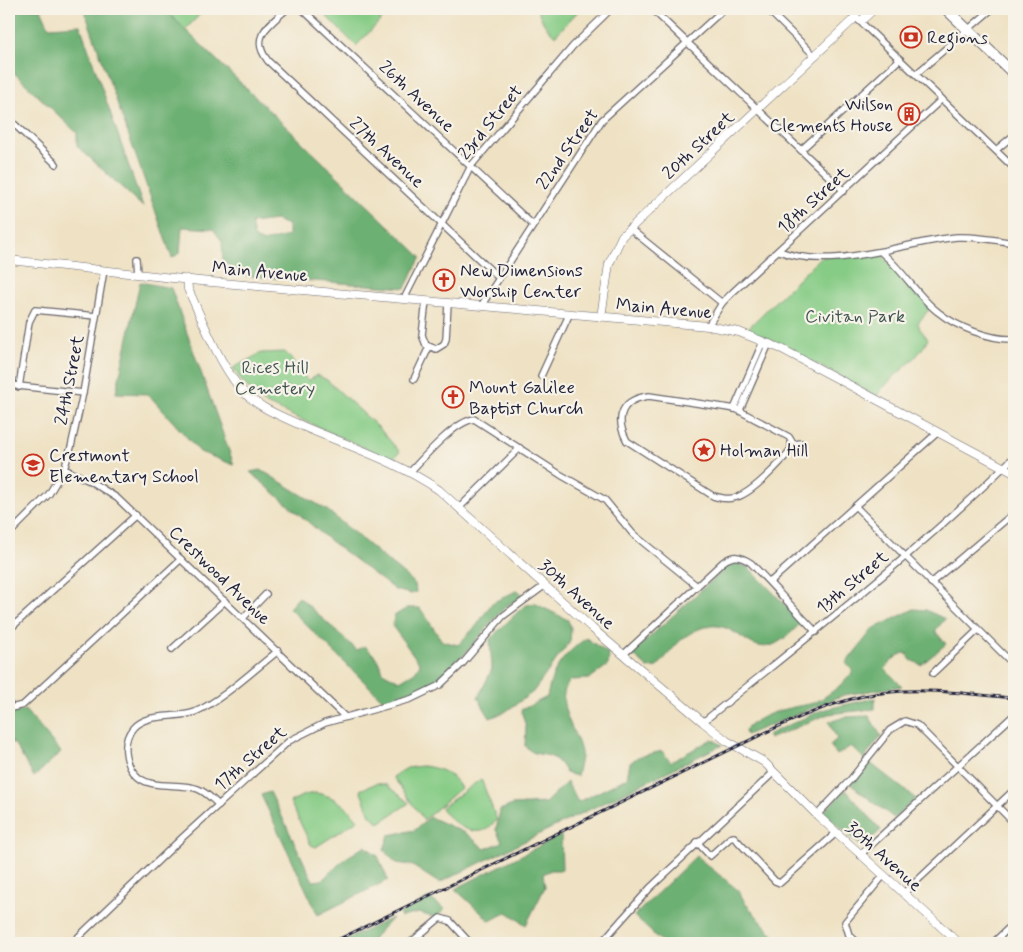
<svg xmlns="http://www.w3.org/2000/svg" width="1023" height="952" font-family="Mynerve,sans-serif">
	<style>
		.green { fill: #87cc86; stroke: #547760 }
		.forest { fill: #6db073; stroke: #486957; fill-rule: evenodd }
		.lines { fill: none; stroke-linecap: round; stroke-linejoin: round }
		.street-casing { stroke: #6a656b; stroke-width: 8 }
		.secondary-casing { stroke: #6a656b; stroke-width: 9 }
		.highway-casing { stroke: #6a656b; stroke-width: 12 }
		.street { stroke: #fff; stroke-width: 5.5 }
		.secondary { stroke: #fff; stroke-width: 8 }
		.highway { stroke: #fff; stroke-width: 10 }
		.rail-casing { stroke: #22223b; stroke-width: 3 }
		.rail { stroke: #f7f3e8; stroke-width: 1; stroke-dasharray: 4; stroke-linecap: butt }
		.labels { text-anchor: middle; stroke-width: 4.5; stroke-linejoin: round; paint-order: stroke }
		.poi-label { font-size: 18px; fill: #22223b; stroke: #f7f3e8; text-anchor: start }
		.street-label { font-size: 18px; fill: #22223b; stroke: #f7f3e8 }
		.park-label { font-size: 18px; fill: #405552; stroke: #f7f3e8 }
	</style>
	<rect width="100%" height="100%" fill="#f7f3e8"/>
	<filter id="ink" filterUnits="userSpaceOnUse"><feTurbulence type="fractalNoise" baseFrequency=".02" numOctaves="2"/><feDisplacementMap in="SourceGraphic" scale="10" xChannelSelector="R" yChannelSelector="G"/><feConvolveMatrix kernelMatrix="1 2 1 2 8 2 1 2 1" color-interpolation-filters="sRGB"/></filter>
	<filter id="wash" filterUnits="userSpaceOnUse"><feTurbulence type="fractalNoise" baseFrequency=".0096" numOctaves="4" result="noise"/><feDisplacementMap in="SourceGraphic" scale="20" xChannelSelector="R" yChannelSelector="G"/><feGaussianBlur stdDeviation="1.12" result="paint"/><feColorMatrix in="noise" values="0 0 0 0 0 0 0 0 0 0 0 0 0 0 0 0 0 1.4 0 .05"/><feComposite in="paint" operator="in"/></filter>
	<g filter="url(#wash)">
		<rect width="100%" height="100%" fill="#efe2c4"/>
		<g class="green">
			<polygon points="164,9 205,9 185,30"/>
			<polygon points="319,9 380,9 382,19 356,46"/>
			<polygon points="537,9 580,9 555,36 544,24"/>
			<path d="M881,254L931,307L918,323L920,329L928,339C917,363 890,375 876,397L769,338L746,330L821,257Z"/>
			<path d="M285,352C295,361 299,373 309,381L317,375L327,380L378,427L400,452L392,460L266,404L244,384L233,368L261,353Z"/>
			<path d="M421,766C438,767 452,773 461,788L424,820L393,777L407,768Z"/>
			<path d="M481,779L497,820C493,823 489,828 485,830C468,836 449,820 441,808Z"/>
			<polygon points="377,783 387,785 409,803 379,823 370,815 360,790"/>
			<path d="M316,793C335,796 345,805 358,820L316,847L311,845L290,802L304,795Z"/>
		</g>
		<g class="forest">
			<polygon points="9,9 41,9 49,27 80,25 143,207 77,146 77,133 9,68"/>
			<path d="M84,9H164L421,257L405,288L237,275L223,260L222,241L213,229L182,227L180,253L172,258ZM276,220L288,225V236L263,242L254,237L251,223Z"/>
			<polygon points="140,282 171,288 234,465 200,452 148,394 116,393"/>
			<polygon points="261,470 327,510 415,584 416,592 411,594 395,590 329,540 250,472"/>
			<path d="M738,563L749,568L802,622C794,630 785,639 775,644C743,659 734,604 686,636C675,644 666,658 657,667L648,668L633,655L634,651L729,565Z"/>
			<polygon points="518,590 523,596 505,607 461,658 429,686 384,701 289,608 299,597 357,650 365,646 376,657 384,673 400,681 415,672 420,664 393,627 394,616 407,608 420,608 442,641 458,645 477,625 492,603"/>
			<polygon points="534,603 568,620 571,629 570,641 533,692 505,712 490,718 478,698 492,669 490,639 524,606"/>
			<path d="M914,609L926,610L945,619L935,631L946,644L921,665L911,660L906,653C897,654 890,662 885,669L902,686L844,695L746,735L745,730C760,715 779,710 799,706C804,705 813,704 818,701C827,696 849,680 853,671L846,663L873,629Z"/>
			<path d="M586,638L609,654L608,665L589,679L571,680C551,700 577,731 581,752C582,759 578,769 577,776L566,773C551,745 539,762 525,746L526,727L521,710L547,697C553,667 562,657 586,638Z"/>
			<polygon points="875,698 875,709 828,714 769,739 767,735 822,710"/>
			<polygon points="25,710 61,752 34,777 14,743 9,743 9,714"/>
			<polygon points="869,716 881,736 864,759 851,746 837,755 830,745 837,739 829,722 845,717"/>
			<polygon points="712,739 722,745 439,883 411,865 396,863 384,850 389,835 415,830 430,817 467,834 485,849 502,842 496,830 500,810 512,805 545,803 567,782 578,802 627,778 630,763 638,757 662,751 671,762"/>
			<polygon points="869,762 916,799 894,818 850,784"/>
			<polygon points="845,789 881,830 862,847 823,813"/>
			<polygon points="270,792 313,881 322,880 346,858 365,846 378,856 388,880 318,915 261,795"/>
			<polygon points="561,835 562,870 551,870 543,874 545,887 526,925 507,912 490,921 455,889"/>
			<polygon points="696,856 739,891 745,903 775,937 768,943 663,943 634,916"/>
			<polygon points="429,898 445,909 436,918 419,913 401,917 399,914"/>
			<polygon points="392,918 369,943 339,943"/>
		</g>
	</g>
	<g filter="url(#ink)">
		<g class="lines">
			<g class="street-casing">
				<g id="street">
					<path d="M287,9C269,25 249,37 268,61L499,278"/>
					<polyline points="302,9 533,225"/>
					<polyline points="652,9 844,191"/>
					<polyline points="767,9 815,56"/>
					<polyline points="847,9 1014,168"/>
					<polyline points="916,74 992,9"/>
					<polyline points="9,119 56,164"/>
					<polyline points="801,150 900,59"/>
					<polyline points="996,150 1014,135"/>
					<polyline points="629,228 722,303"/>
					<path d="M779,251C833,272 903,242 957,237C976,236 996,240 1014,243"/>
					<path d="M882,253C903,270 917,296 938,312C956,327 991,340 1014,339"/>
					<polyline points="137,259 138,274"/>
					<polyline points="404,299 471,166 573,46 611,9"/>
					<polyline points="426,301 422,335 426,345 436,349 444,344 446,339 448,304"/>
					<polyline points="481,306 602,120 724,9"/>
					<polyline points="708,326 722,303 733,292 942,99"/>
					<polyline points="541,376 569,315"/>
					<polyline points="414,379 429,347"/>
					<polyline points="9,385 83,393"/>
					<polyline points="19,387 29,322 35,310 96,316"/>
					<path d="M649,396L736,409L789,437L792,442L791,449C781,463 753,492 737,497C729,500 721,498 713,496L627,441C614,417 622,399 649,396Z"/>
					<polyline points="734,409 761,346 767,343"/>
					<polyline points="740,410 767,348 767,343"/>
					<polyline points="791,445 801,443"/>
					<polyline points="64,469 90,481 117,498 345,717"/>
					<path d="M411,471C424,457 454,422 474,419L561,475L605,500L633,534L697,586"/>
					<polyline points="855,506 1014,665"/>
					<polyline points="459,508 520,448"/>
					<polyline points="9,534 49,494 64,469 71,447 83,393 104,270"/>
					<polyline points="770,582 937,433"/>
					<polyline points="931,583 1014,513"/>
					<polyline points="243,618 266,594"/>
					<polyline points="12,627 136,515"/>
					<polyline points="172,649 225,601"/>
					<path d="M623,655L723,562C734,554 740,556 751,563L816,632"/>
					<polyline points="933,673 978,630"/>
					<polyline points="9,703 11,708 23,705 181,559"/>
					<path d="M703,722C809,636 917,553 1014,457"/>
					<path d="M219,805C212,799 206,792 198,789C180,782 153,790 138,777C125,766 121,742 133,728C147,712 176,719 195,712C221,701 255,669 278,651"/>
					<polyline points="817,815 851,779 890,730 905,721 917,725 1014,823"/>
					<polyline points="697,842 710,856 730,838 734,837 775,881 780,883 836,833"/>
					<polyline points="860,855 1014,715"/>
					<polyline points="904,893 1014,790"/>
					<polyline points="72,943 183,837 289,741 325,723 411,699 440,685 463,663 503,616 544,586"/>
					<polyline points="410,943 440,918 450,921 470,943"/>
					<polyline points="601,943 650,888 774,772"/>
					<polyline points="858,943 849,935 845,922 884,875"/>
					<polyline points="993,943 1014,923"/>
				</g>
			</g>
			<g class="secondary-casing">
				<g id="secondary">
					<polyline points="861,21 874,9"/>
					<polyline points="9,260 200,281 708,326 739,332 782,349 1014,473"/>
					<path d="M187,279L188,289C203,321 217,359 239,387C256,408 284,417 307,428C352,447 398,462 439,490L593,629L703,722L727,741L764,762L817,815L959,943"/>
					<polyline points="601,317 609,264 622,236 856,17"/>
				</g>
			</g>
			<g class="highway-casing">
				<polyline id="highway" points="946,9 1014,74"/>
			</g>
			<use href="#street" class="street"/>
			<use href="#secondary" class="secondary"/>
			<use href="#highway" class="highway"/>
			<g class="rail-casing">
				<path id="rail" d="M331,943L777,727C814,711 851,695 891,692C932,688 974,695 1014,698"/>
			</g>
			<use href="#rail" class="rail"/>
		</g>
	</g>
	<defs>
		<g id="bank-ring" transform="scale(1.125)"><circle r="9.5" fill="#f7f3e8" stroke="#c8321e" stroke-width="1.5"/><path d="M-6-4H6V4H-6ZM0-2.3a2.3 2.3 0 1 0 0 4.6a2.3 2.3 0 1 0 0-4.6Z" fill="#c8321e"/></g>
		<g id="building-ring" transform="scale(1.125)"><circle r="9.5" fill="#f7f3e8" stroke="#c8321e" stroke-width="1.5"/><path d="M-4-6H4V6H1V3H-1V6H-4ZM-2.5-4.3h1.7v1.8h-1.7ZM.8-4.3h1.7v1.8H.8ZM-2.5-1h1.7V.8h-1.7ZM.8-1h1.7V.8H.8Z" fill="#c8321e"/></g>
		<g id="church-ring" transform="scale(1.125)"><circle r="9.5" fill="#f7f3e8" stroke="#c8321e" stroke-width="1.5"/><path d="M-1.2-6h2.4v3.5h3.3v2.4h-3.3V6h-2.4V-.1h-3.3v-2.4h3.3Z" fill="#c8321e"/></g>
		<g id="sight-ring" transform="scale(1.125)"><circle r="9.5" fill="#f7f3e8" stroke="#c8321e" stroke-width="1.5"/><path d="M0-6L1.8-2.2L6-1.7L2.9 1.2L3.7 5.4L0 3.3L-3.7 5.4L-2.9 1.2L-6-1.7L-1.8-2.2Z" fill="#c8321e"/></g>
		<g id="school-ring" transform="scale(1.125)"><circle r="9.5" fill="#f7f3e8" stroke="#c8321e" stroke-width="1.5"/><path d="M0-5L7-2L0 1L-7-2ZM-4 1L0 2.5L4 1V4Q0 6-4 4Z" fill="#c8321e"/></g>
	</defs>
	<g fill-rule="evenodd">
		<use href="#bank-ring" x="911" y="37"/>
		<use href="#building-ring" x="909" y="114"/>
		<use href="#church-ring" x="444" y="280"/>
		<use href="#church-ring" x="453" y="397"/>
		<use href="#sight-ring" x="704" y="450"/>
		<use href="#school-ring" x="33" y="465"/>
	</g>
	<g class="labels">
		<g class="poi-label">
			<text x="927" y="43">Regions</text>
			<text x="893" y="110" text-anchor="end">Wilson<tspan x="893" dy="21">Clements House</tspan></text>
			<text x="460" y="276">New Dimensions<tspan x="460" dy="21">Worship Center</tspan></text>
			<text x="469" y="393">Mount Galilee<tspan x="469" dy="21">Baptist Church</tspan></text>
			<text x="720" y="456">Holman Hill</text>
			<text x="49" y="461">Crestmont<tspan x="49" dy="21">Elementary School</tspan></text>
		</g>
		<g class="street-label">
			<text transform="translate(417 96) rotate(43)" y="6">26th Avenue</text>
			<text transform="translate(490 122) rotate(-51)" y="6">23rd Street</text>
			<text transform="translate(698 145) rotate(-43)" y="6">20th Street</text>
			<text transform="translate(567 149) rotate(-55)" y="6">22nd Street</text>
			<text transform="translate(387 152) rotate(43)" y="6">27th Avenue</text>
			<text transform="translate(813 200) rotate(-42)" y="6">18th Street</text>
			<text transform="translate(260 271) rotate(5)" y="6">Main Avenue</text>
			<text transform="translate(664 308) rotate(5)" y="6">Main Avenue</text>
			<text transform="translate(69 380) rotate(-79)" y="6">24th Street</text>
			<text transform="translate(220 575) rotate(44)" y="6">Crestwood Avenue</text>
			<text transform="translate(852 582) rotate(-40)" y="6">13th Street</text>
			<text transform="translate(577 594) rotate(42)" y="6">30th Avenue</text>
			<text transform="translate(250 758) rotate(-41)" y="6">17th Street</text>
			<text transform="translate(884 856) rotate(42)" y="6">30th Avenue</text>
		</g>
		<g class="park-label">
			<text x="855" y="322">Civitan Park</text>
			<text x="275" y="373">Rices Hill<tspan x="275" dy="21">Cemetery</tspan></text>
		</g>
	</g>
	<rect width="1023" height="952" fill="none" stroke="#f7f3e8" stroke-width="30"/>
</svg>
